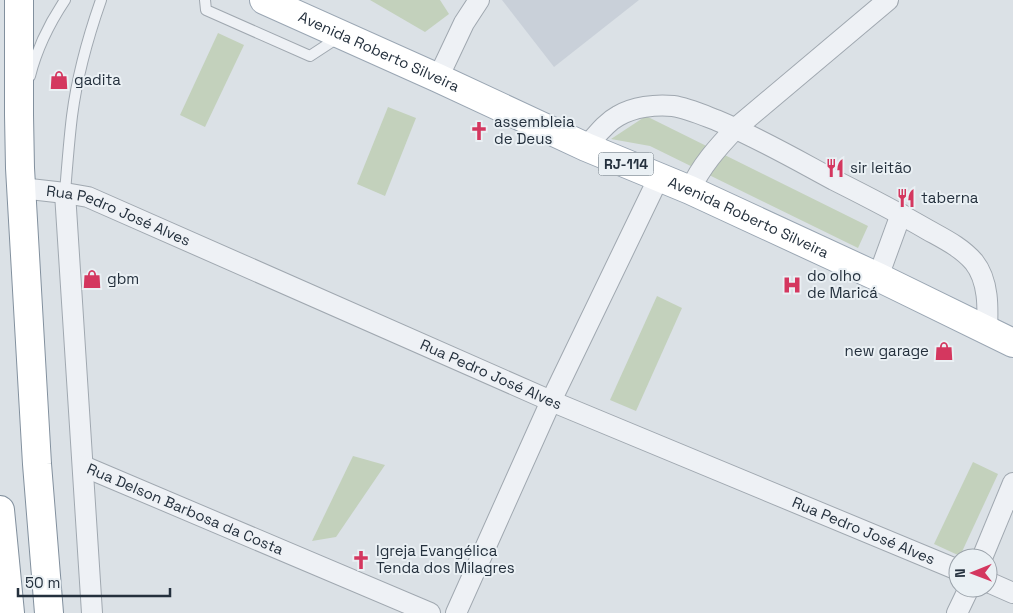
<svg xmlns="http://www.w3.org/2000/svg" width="1013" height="613" font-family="'Space Grotesk',sans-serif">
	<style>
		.built { fill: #c9d0d9 }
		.green { fill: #c3d1bc }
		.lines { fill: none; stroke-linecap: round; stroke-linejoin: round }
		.lane-casing { stroke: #a0a8b0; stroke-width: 12 }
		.street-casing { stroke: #a0a8b0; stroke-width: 22 }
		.primary-casing { stroke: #9aa6b3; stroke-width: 30 }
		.highway-casing { stroke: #82909e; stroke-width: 30 }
		.lane { stroke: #eef1f5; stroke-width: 10 }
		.street { stroke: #eef1f5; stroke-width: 20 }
		.primary { stroke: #fff; stroke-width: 28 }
		.highway { stroke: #fff; stroke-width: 28 }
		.labels { text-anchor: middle; stroke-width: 4; stroke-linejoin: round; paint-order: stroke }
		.shield { fill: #eaf0f4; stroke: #5f6a74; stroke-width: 1 }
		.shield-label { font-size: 14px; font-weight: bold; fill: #24303d }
		.street-label { font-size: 15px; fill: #24303d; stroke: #eaf0f4 }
		.poi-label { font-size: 15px; fill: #24303d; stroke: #eaf0f4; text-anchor: start }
	</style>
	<rect width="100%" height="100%" fill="#dbe1e6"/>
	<polygon class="built" points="502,0 639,0 554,67"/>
	<g class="green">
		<polygon points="370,0 440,0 449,14 425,32"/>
		<polygon points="218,33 244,45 205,127 180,115"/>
		<polygon points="388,107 416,118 385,196 357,184"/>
		<polygon points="646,116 868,226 858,248 650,146 611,139"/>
		<polygon points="657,296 682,308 636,411 610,400"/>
		<polygon points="353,456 385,465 336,537 312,541"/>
		<polygon points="973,462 998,474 960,556 934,544"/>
	</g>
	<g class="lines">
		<g class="lane-casing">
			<g id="lane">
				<polyline points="205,0 206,10 310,56 339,37"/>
				<path d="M30,76C37,48 49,24 65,0"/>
				<path d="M65,193C67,167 69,141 72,116C77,77 88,37 101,0"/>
			</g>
		</g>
		<g class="street-casing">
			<g id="street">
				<polyline points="438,78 464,23 479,0"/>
				<path d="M586,147C596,136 605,123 618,116C633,107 656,104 673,106C687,108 703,115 716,120C757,137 795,159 834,180C866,196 897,212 928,230C944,239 961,247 974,262C989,281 988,308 987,331"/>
				<path id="s1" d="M21,188L65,193L88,197L551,401L958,570"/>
				<path d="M690,190C701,166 717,148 736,128L888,0"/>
				<polyline points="65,193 92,613"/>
				<polyline points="878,277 901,214"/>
				<path id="s2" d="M83,466L430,613"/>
				<polyline points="982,558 1013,483"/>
				<polyline points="988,582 1013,593"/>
				<polyline points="456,613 551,401 659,177"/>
				<polyline points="957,613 969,588"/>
			</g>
		</g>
		<g class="primary-casing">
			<g id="primary">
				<path id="s3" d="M264,0L438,78L586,147L690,190L878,277L1013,343"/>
			</g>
		</g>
		<g class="highway-casing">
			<g id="highway">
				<polyline points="19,0 19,115 20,168 37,464 49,613"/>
				<polyline points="0,510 10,613"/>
			</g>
		</g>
		<use href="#lane" class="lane"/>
		<use href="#street" class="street"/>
		<use href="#primary" class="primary"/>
		<use href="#highway" class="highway"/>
	</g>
	<defs>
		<g id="shop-bare" transform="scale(1.5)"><path d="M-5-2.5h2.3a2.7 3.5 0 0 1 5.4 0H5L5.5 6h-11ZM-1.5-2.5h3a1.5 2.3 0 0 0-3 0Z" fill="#d4375f" stroke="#eaf0f4" stroke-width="2.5" paint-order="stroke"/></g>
		<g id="church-bare" transform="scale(1.5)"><path d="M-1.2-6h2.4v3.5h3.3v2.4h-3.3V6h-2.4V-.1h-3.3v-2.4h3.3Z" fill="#d4375f" stroke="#eaf0f4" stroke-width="2.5" paint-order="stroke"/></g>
		<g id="restaurant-bare" transform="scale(1.5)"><path d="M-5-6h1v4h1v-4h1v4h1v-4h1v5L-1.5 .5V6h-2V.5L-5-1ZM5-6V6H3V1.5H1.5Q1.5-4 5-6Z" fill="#d4375f" stroke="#eaf0f4" stroke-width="2.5" paint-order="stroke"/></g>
		<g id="hospital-bare" transform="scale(1.5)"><path d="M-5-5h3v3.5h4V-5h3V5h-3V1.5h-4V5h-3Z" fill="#d4375f" stroke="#eaf0f4" stroke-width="2.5" paint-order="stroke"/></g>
	</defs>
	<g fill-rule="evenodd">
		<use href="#shop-bare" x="59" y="80"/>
		<use href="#church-bare" x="479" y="131"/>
		<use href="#restaurant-bare" x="835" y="168"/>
		<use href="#restaurant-bare" x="906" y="198"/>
		<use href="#shop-bare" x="92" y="279"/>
		<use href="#hospital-bare" x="792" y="285"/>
		<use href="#shop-bare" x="944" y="351"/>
		<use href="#church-bare" x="361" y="560"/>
	</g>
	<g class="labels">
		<rect class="shield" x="598.5" y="152.5" width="55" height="23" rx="4"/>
		<g class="shield-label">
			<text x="626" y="169">RJ-114</text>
		</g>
		<g class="street-label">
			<text dy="5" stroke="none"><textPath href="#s3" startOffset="126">Avenida Roberto Silveira</textPath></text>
			<text dy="5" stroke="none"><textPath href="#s1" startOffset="102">Rua Pedro José Alves</textPath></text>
			<text dy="5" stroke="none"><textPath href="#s3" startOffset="531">Avenida Roberto Silveira</textPath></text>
			<text dy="5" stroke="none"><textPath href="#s1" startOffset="508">Rua Pedro José Alves</textPath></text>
			<text dy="5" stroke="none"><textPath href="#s2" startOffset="111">Rua Delson Barbosa da Costa</textPath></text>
			<text dy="5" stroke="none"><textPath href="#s1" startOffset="912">Rua Pedro José Alves</textPath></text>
		</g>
		<g class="poi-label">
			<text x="74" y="85">gadita</text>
			<text x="494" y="127">assembleia<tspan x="494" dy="17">de Deus</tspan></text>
			<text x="850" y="173">sir leitão</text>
			<text x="921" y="203">taberna</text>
			<text x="807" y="281">do olho<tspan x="807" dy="17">de Maricá</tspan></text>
			<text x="107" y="284">gbm</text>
			<text x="929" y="356" text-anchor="end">new garage</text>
			<text x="376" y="556">Igreja Evangélica<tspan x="376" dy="17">Tenda dos Milagres</tspan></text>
		</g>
	</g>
	<g transform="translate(973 573) rotate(269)"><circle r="24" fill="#eaf0f4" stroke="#9ba3ab"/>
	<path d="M0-4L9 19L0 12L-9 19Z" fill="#d4375f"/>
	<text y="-8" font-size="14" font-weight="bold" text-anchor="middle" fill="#24303d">N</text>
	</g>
	<path d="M18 588v8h152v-8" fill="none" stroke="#24303d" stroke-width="2.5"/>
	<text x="25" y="588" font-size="15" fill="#24303d" stroke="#eaf0f4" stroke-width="4" paint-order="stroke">50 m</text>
</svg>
